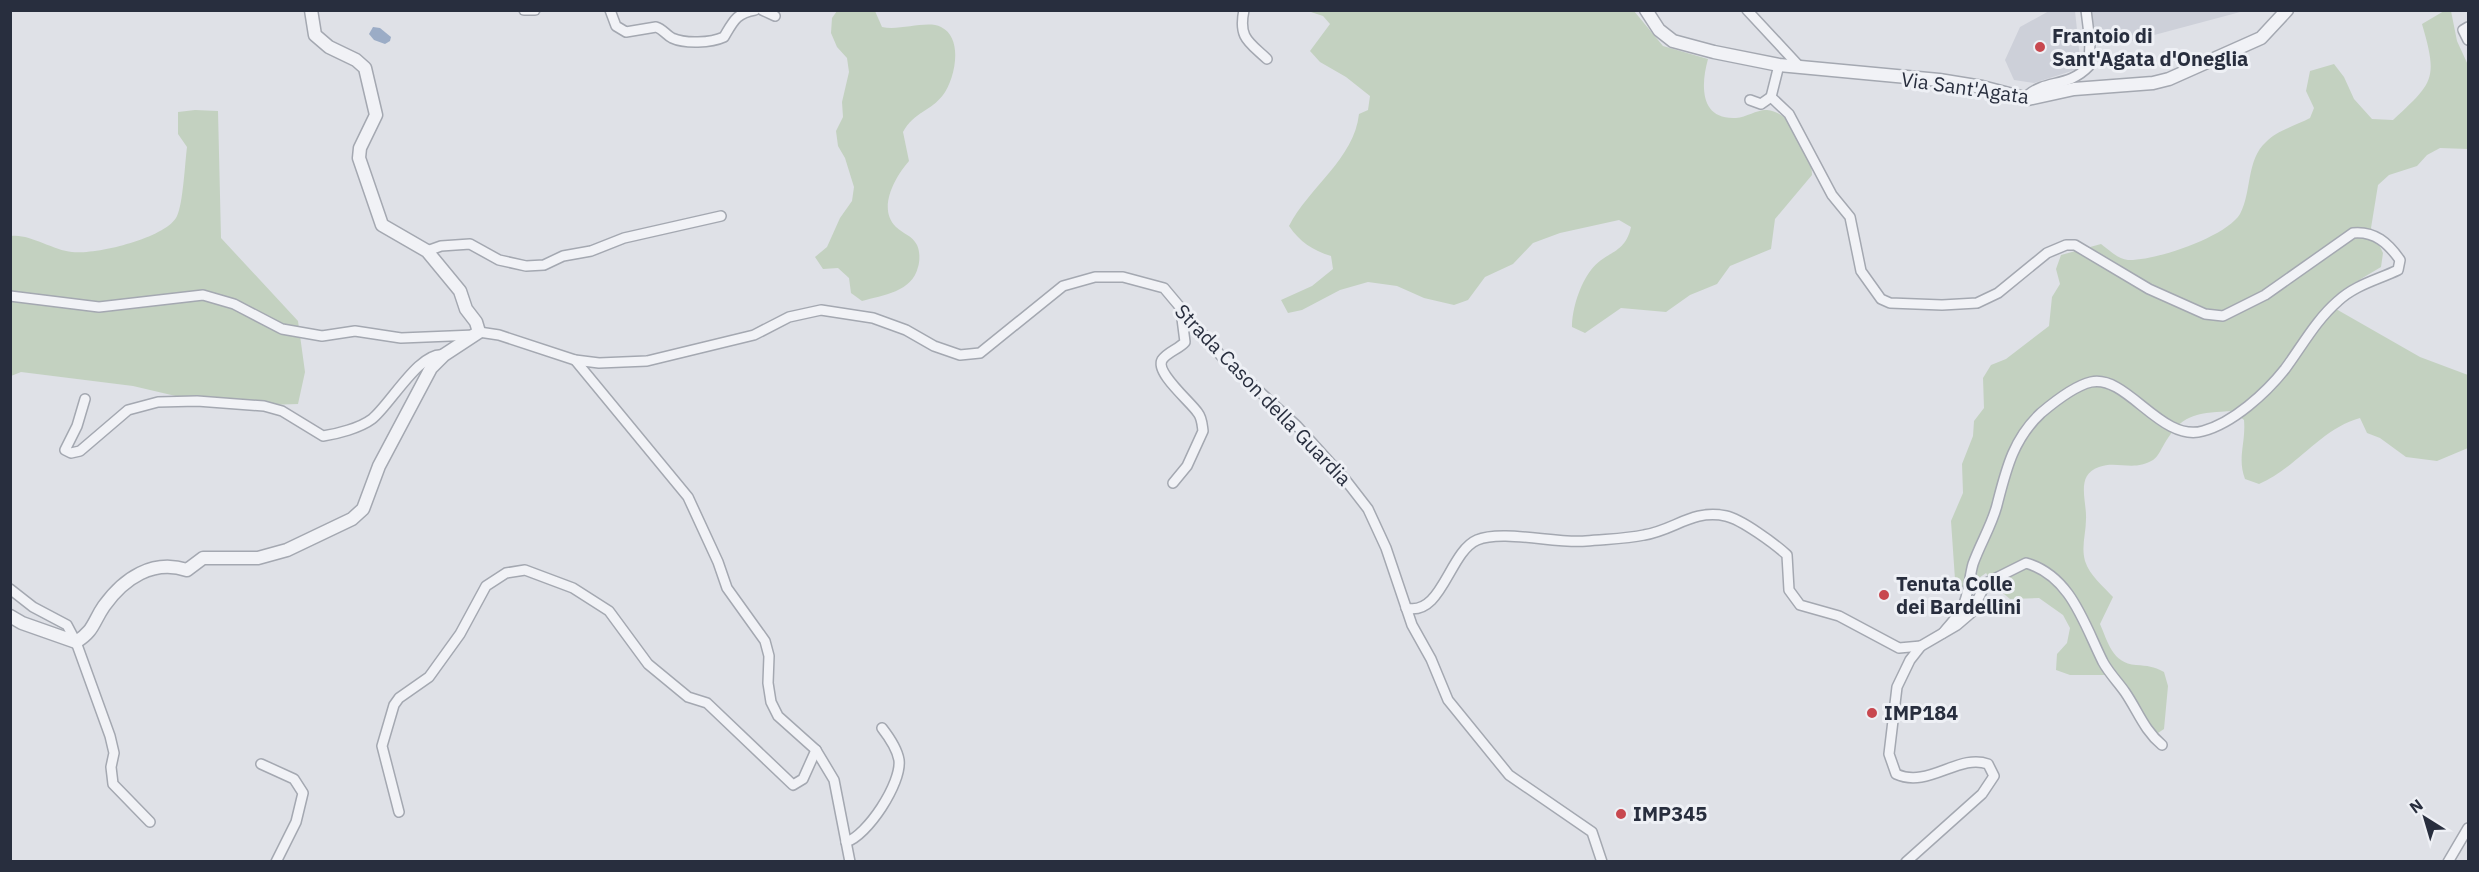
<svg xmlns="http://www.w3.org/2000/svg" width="2479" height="872" font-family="'IBM Plex Sans',sans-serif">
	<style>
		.built { fill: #cdd0d9 }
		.green { fill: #c3d1c0 }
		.water { fill: #9bacc6 }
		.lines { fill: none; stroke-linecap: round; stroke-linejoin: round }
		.minor-casing { stroke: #a4a8b1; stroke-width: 12 }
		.tertiary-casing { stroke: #a4a8b1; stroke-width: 15 }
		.minor { stroke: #f1f2f6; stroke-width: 9 }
		.tertiary { stroke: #f1f2f6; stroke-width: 12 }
		.poi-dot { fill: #c8484f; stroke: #eef0f5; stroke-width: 2 }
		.labels { text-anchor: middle; stroke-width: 6; stroke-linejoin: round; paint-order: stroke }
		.poi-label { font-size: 20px; font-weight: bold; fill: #282e3e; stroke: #eef0f5; text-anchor: start }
		.street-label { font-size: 20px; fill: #282e3e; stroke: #eef0f5 }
	</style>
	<rect width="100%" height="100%" fill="#dfe1e7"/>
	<g class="built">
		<polygon points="2049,11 2075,11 2081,68 2034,83 2014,80 2005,60 2020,27"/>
		<polygon points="2090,11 2244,11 2128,42 2097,46"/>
	</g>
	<g class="green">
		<path d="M837,11H875L882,27C900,31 927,20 941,27C964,38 955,79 943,95C931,111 914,112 903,132L909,161C895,177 877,209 896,227C903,234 912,235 917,245C920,251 920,261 918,267C912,292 883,295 862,301L851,293L849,278L838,268L823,269L815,257L827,247L840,218L852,201L854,187L845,158L838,146L836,131L843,117L842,102L849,72L847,58L837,47L831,33L832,18Z"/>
		<path d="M1308,11H1634L1663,46L1708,59C1701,84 1699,120 1736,118C1747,117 1758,109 1767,110C1794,113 1812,151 1812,175L1775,219L1771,249L1730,266L1717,284L1690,295L1666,312L1621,308L1585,333L1572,327C1572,309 1580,284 1591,270C1605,251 1625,255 1631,227L1619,220L1560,233L1533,243L1513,264L1485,277L1468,300L1454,305L1424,298L1397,286L1368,282L1340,290L1302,310L1288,313L1281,300L1312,286L1333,269L1331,256C1312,250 1300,242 1289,226C1309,187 1354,159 1359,114L1368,110L1370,96L1346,77L1320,62L1310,51L1330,24L1323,16Z"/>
		<path d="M2444,11H2451L2457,41L2468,65V149L2440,148L2427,155L2417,166L2389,175L2378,185L2371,228L2383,253L2381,267L2344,289L2336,309L2420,357L2468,375V448L2437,461L2406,457L2380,438L2367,433L2360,418C2320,429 2297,468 2259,484L2245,479C2237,458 2246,443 2244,420L2233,411C2200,413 2184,412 2166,441C2162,447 2159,456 2153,460C2133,472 2117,460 2099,467C2075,475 2087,501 2086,519C2086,534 2081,546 2085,561C2090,576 2103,586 2113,597L2100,624C2108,642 2112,663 2136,665C2148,666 2153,666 2164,672L2168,686L2164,729L2152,737L2141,728L2116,675H2070L2056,670L2057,654L2067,643L2070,628L2063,615L2039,598L2010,599L1998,589L1986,573L1956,594L1951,521L1963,493L1962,464L1973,436L1974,421L1984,408L1983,378L1991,365L2006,359L2049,326L2052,297L2060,284L2056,269L2061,255L2101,244C2109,250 2118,259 2128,260C2155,261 2226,237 2240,214C2252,192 2246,160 2266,142C2276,131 2297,125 2310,118L2314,108L2306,91L2310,71L2334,64L2344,77L2354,99L2372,119L2393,120C2434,82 2438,79 2422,24Z"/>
		<path d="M195,110L218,111L221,238L298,321L305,372L298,404L241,406L197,401L133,386L21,372L11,376V236C28,233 53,250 72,252C95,255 167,238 177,216C183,204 185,163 187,147L178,134V112Z"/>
	</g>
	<polygon class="water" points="373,27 380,28 391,37 390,41 385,44 374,40 369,34"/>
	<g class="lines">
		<g class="minor-casing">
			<g id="minor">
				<polyline points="524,10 535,10"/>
				<path d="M610,10L616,26L626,32L656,27C663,29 666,35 672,38C685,44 711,43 724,37C733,22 736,13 755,10"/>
				<polyline points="762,10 775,16"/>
				<path d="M1244,10C1238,38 1249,42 1267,59"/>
				<polyline points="1747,10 1800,67"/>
				<polyline points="2468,27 2463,30 2468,40"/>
				<path d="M1779,65L1771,97L1789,114L1832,195L1850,217L1861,271L1881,299L1890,303L1942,305L1977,303L1998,293L2047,253L2066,245H2075L2149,289L2205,314L2223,316L2265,295L2353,233C2375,231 2388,243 2400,260L2398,270C2377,280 2355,285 2338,301C2316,320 2302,346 2285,369C2266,393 2233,423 2203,431C2161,443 2127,374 2091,382C2074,386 2054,402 2041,413C2013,439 2006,470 1997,505C1992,525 1980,544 1973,564C1969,578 1969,595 1962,608C1958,617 1949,625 1943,633"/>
				<path d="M2028,99V95C2047,79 2068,88 2089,66L2090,42L2086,10"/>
				<polyline points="1750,100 1761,104 1771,97"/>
				<polyline points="427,251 441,246 470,244 499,260 526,266 544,265 563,256 591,251 624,238 721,216"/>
				<polyline points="10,296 99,307 203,295 234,304 282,329 322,336 355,331 401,338 475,335"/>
				<polyline points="479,332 499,335 575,360 599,363 647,361 754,335 789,317 821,310 873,318 906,330 934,346 960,355 980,353 1063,286 1095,277 1123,277 1164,288 1222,357 1297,426 1344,478 1368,509 1386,548 1412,625 1431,659 1448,700 1509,775 1592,832 1602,862"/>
				<polyline points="575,360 688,497 718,562 727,588 765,641 769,656 768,683 771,702 778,716 816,750 834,780 850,862"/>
				<path d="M85,399L77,426L65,450L71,453L80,451L128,410L158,402L197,401L264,406L282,411L323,436C337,434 360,428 372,419C390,405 420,350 444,355"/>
				<path d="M1173,483L1187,466L1203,431C1202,424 1202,418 1198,413C1191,402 1155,373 1162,360C1167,352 1179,349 1185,342L1181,311"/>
				<polyline points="10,589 33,607 67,625 76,642 110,736 114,753 111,767 113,784 150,822"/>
				<path d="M1406,608C1442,617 1449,552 1477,540C1502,529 1556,544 1586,541C1605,539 1626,539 1644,535C1675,530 1692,509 1726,516C1741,519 1775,544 1787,555L1789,590L1800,605L1839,616L1899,648L1921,646"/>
				<polyline points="261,764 294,779 303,793 296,822 276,862"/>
				<polyline points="399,812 382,746 394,705 399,698 429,677 460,634 486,586 506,573 525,570 573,588 609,611 648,664 688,697 707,703 793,785 803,779 816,750"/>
				<path d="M846,842C867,836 902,783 899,760C897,748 889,737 882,728"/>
				<path d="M1906,862L1982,794L1994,776L1988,764C1959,753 1928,789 1896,774L1889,754L1897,687L1910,660L1921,646L1957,625L1971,613L1986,583L2026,563C2071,576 2084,624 2103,662C2109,673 2118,682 2125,692C2138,711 2144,730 2162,745"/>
				<polyline points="2448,862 2468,828"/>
			</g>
		</g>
		<g class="tertiary-casing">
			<g id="tertiary">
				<polyline points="1646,10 1659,30 1673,41 1714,52 1779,65 1939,80 1982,87 2028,99 2074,89 2153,83 2169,79 2261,38 2287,10"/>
				<path d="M10,616L22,623L76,642C94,631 93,622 104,606C124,578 153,559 187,570L203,558H258L287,550L352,519L363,509L379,466L431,368L444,355L479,332L476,322L466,309L460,291L427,251L382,225L359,158L360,148L376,115L365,68L356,60L329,47L315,35L311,10"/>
			</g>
		</g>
		<use href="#minor" class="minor"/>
		<use href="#tertiary" class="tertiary"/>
	</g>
	<g class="poi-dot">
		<circle cx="2040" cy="47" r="6"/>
		<circle cx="1884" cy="595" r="6"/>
		<circle cx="1872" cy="713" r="6"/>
		<circle cx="1621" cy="814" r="6"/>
	</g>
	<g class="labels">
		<g class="poi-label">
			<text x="2052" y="43">Frantoio di<tspan x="2052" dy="23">Sant'Agata d'Oneglia</tspan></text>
			<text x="1896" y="591">Tenuta Colle<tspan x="1896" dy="23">dei Bardellini</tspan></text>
			<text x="1884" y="720">IMP184</text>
			<text x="1633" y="821">IMP345</text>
		</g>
		<g class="street-label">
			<text transform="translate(1965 88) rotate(8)" y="7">Via Sant'Agata</text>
			<text transform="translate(1263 395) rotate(46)" y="7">Strada Cason della Guardia</text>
		</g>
	</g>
	<rect width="2479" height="872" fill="none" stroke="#282e3e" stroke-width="24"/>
	<g transform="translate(2425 818) rotate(323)" stroke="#eef0f5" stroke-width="4.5" paint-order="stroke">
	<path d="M0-4.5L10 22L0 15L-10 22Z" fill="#282e3e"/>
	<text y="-9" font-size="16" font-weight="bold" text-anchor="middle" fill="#282e3e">N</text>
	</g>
</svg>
